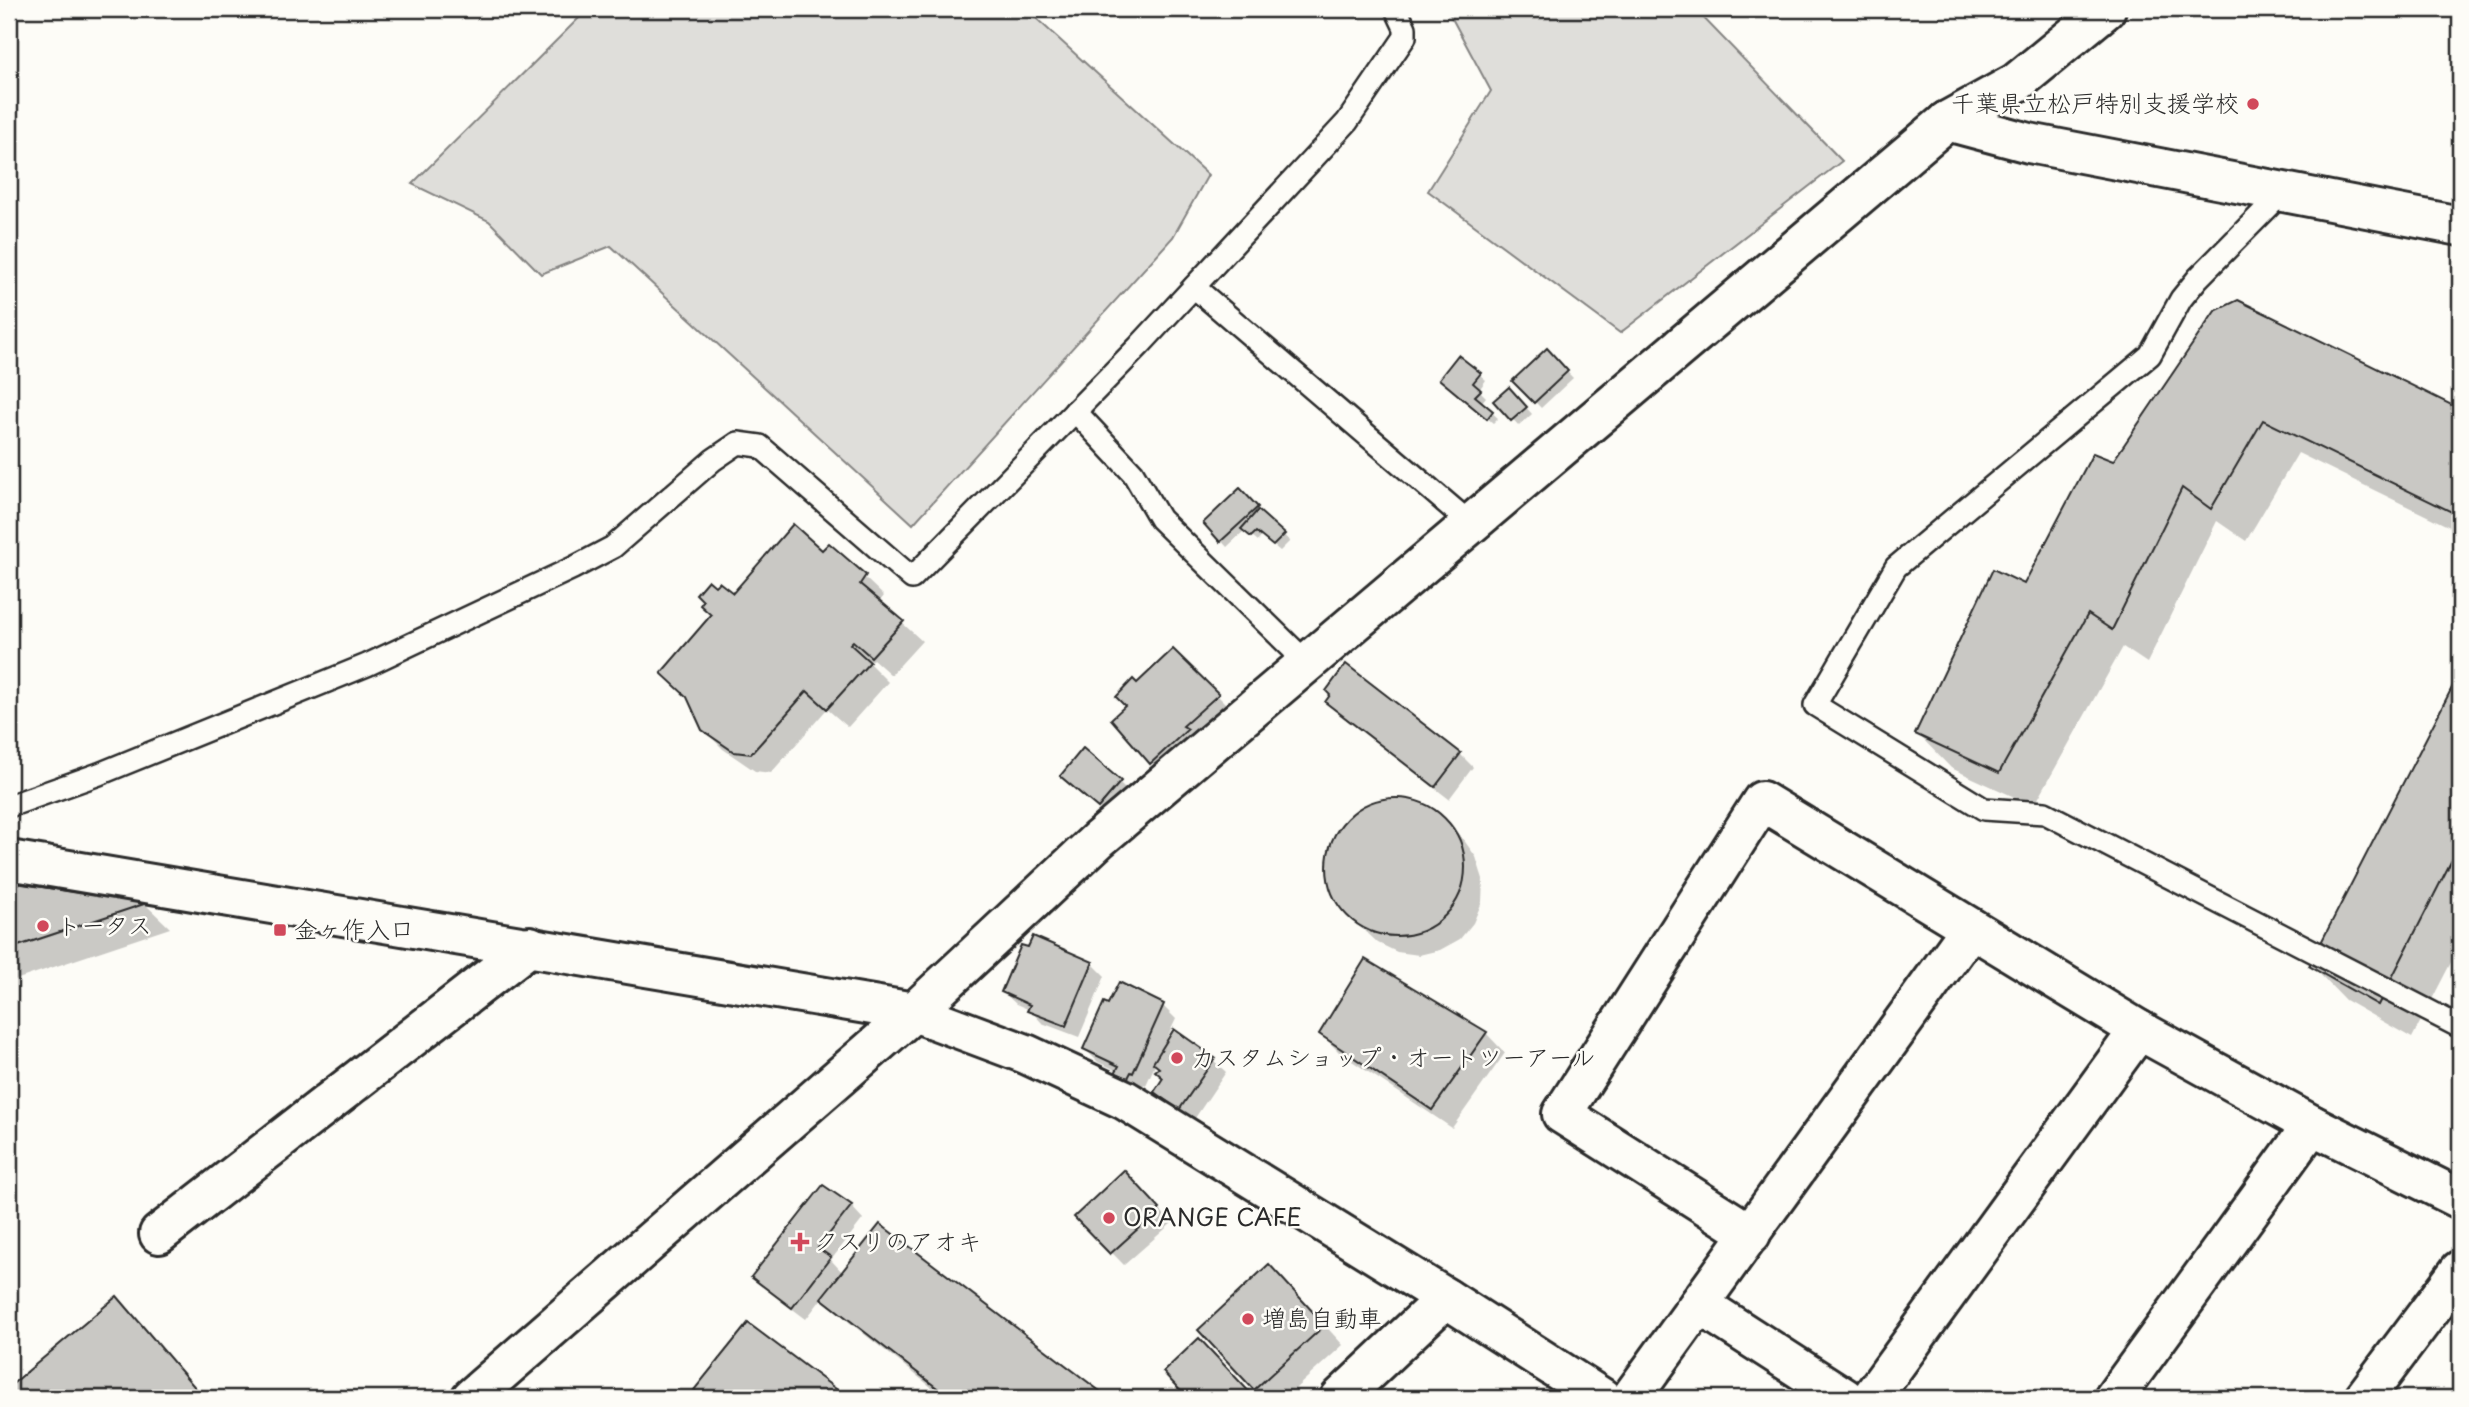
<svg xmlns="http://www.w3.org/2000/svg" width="2469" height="1407" font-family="'Playpen Sans','Klee One',sans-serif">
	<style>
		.green { fill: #dfdeda; stroke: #858482; stroke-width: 2 }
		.shadow { fill: #0003 }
		.building { fill: #c9c8c4; stroke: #2b2b2b; stroke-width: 2 }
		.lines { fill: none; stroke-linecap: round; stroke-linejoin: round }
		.lane-casing { stroke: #2b2b2b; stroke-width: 26 }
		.street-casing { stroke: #2b2b2b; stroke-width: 44 }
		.secondary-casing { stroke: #2b2b2b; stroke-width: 44 }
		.lane { stroke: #fdfcf7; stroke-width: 21 }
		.street { stroke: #fdfcf7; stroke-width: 38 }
		.secondary { stroke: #fdfcf7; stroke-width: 38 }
		.poi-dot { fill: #d1495b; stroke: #fdfcf7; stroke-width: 2.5 }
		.labels { text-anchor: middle; stroke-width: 5; stroke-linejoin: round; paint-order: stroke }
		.poi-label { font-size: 24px; fill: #2b2b2b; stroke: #fdfcf7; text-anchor: start }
	</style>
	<rect width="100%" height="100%" fill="#fdfcf7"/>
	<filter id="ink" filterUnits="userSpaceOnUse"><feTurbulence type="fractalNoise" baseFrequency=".0143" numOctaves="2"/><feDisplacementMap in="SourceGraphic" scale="14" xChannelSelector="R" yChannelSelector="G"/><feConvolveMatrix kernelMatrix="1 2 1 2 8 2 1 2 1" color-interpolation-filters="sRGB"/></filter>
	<g filter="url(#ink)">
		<g class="green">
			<polygon points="588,9 1026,9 1208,175 1173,237 913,524 611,246 541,274 489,221 412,184"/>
			<polygon points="1447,9 1695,9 1842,161 1620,333 1428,191 1491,91"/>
		</g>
		<g class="shadow">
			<polygon points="2238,302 2460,411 2460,532 2298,453 2246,541 2217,521 2147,663 2123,647 2034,806 1951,768 1917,733 2113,464"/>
			<polygon points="1547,351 1573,378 1541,408 1515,381"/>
			<polygon points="1459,357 1486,380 1479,390 1486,397 1481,403 1498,418 1493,423 1447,385"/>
			<polygon points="1515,395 1532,414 1519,426 1496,401"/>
			<polygon points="1240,491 1262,514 1261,515 1290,541 1280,551 1262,536 1258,541 1245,530 1227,547 1205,523"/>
			<polygon points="822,552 864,577 884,596 879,602 922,641 891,675 873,659 869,663 888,682 848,727 827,709 771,773 755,771 723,749 703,729 715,588 733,595"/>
			<polygon points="1173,651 1230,708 1164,776 1113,719 1127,706"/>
			<polygon points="2458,681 2460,682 2460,945 2412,1038 2345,1000 2311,965"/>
			<polygon points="1327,702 1460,754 1473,767 1449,799 1340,715"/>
			<polygon points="1068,781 1119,783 1125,789 1105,813"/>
			<polygon points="1403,800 1424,805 1443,819 1463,839 1476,857 1483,879 1482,902 1473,923 1460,939 1440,950 1419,955 1397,952 1378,943 1362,928 1342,908 1331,889 1328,867 1331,845 1342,825 1359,810 1380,801"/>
			<polygon points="9,884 146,905 170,928 9,982"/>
			<polygon points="1092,963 1105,976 1079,1037 1042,1023 1030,1010 1016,1004 1003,992"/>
			<polygon points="1119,984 1163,1006 1176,1019 1165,1042 1213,1060 1226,1072 1193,1121 1169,1105 1156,1092 1165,1078 1156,1063 1146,1085 1144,1084 1141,1090 1130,1085 1118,1071 1098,1062 1085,1049"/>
			<polygon points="1486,1033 1505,1053 1452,1128 1340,1053 1321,1034"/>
			<polygon points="1137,1185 1172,1223 1124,1265 1077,1217"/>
			<polygon points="851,1206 863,1219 831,1260 843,1273 1100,1393 1105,1398 945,1398 849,1322 823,1297 806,1319 766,1289 754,1277"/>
			<polygon points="1288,1285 1343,1345 1285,1398 1265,1398 1200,1330"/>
			<polygon points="117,1298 205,1398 9,1398 9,1390"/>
			<polygon points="749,1325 845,1398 705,1398 697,1390"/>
		</g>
		<g class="building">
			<polygon points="2238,300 2460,409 2460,516 2263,420 2211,509 2182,488 2112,630 2088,614 1999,773 1915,734 1993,569 2024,584 2093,453 2113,461 2215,311"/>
			<polygon points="1547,348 1568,371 1534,403 1512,381"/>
			<polygon points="1458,355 1481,373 1473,383 1481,390 1475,396 1493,411 1487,419 1439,379"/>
			<polygon points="1509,387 1527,407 1511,421 1493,401"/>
			<polygon points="1240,488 1258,507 1220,542 1203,523"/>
			<polygon points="1258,510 1285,534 1273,546 1256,532 1251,537 1241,529"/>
			<polygon points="793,524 822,550 829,543 866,575 860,584 904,621 871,657 853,641 850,644 870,662 827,709 807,691 751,754 734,752 702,730 687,697 661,673 711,615 700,605 703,601 696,594 708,580 715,586 719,582 733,593"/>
			<polygon points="1173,649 1219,694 1183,726 1188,729 1150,764 1111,719 1125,706 1116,697 1133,679 1137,683"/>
			<polygon points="1346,664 1461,753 1435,787 1325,702 1330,695 1326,691"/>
			<polygon points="2457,678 2460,680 2460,844 2378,1005 2309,966"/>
			<polygon points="1083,748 1121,781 1098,808 1060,776"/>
			<circle cx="1396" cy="867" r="69"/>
			<polygon points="9,882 147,903 9,949"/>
			<polygon points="1033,936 1093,962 1066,1026 1027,1011 1030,1005 1001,992 1021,945 1028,947"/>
			<polygon points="1365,959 1487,1032 1432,1110 1319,1034"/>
			<polygon points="1119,982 1164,1004 1133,1073 1131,1072 1128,1078 1115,1073 1119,1066 1083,1049 1104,1002 1108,1004"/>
			<polygon points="1174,1029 1215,1058 1179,1110 1154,1092 1163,1078 1155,1071 1159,1068 1153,1063"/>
			<polygon points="1124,1170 1160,1209 1110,1254 1074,1217"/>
			<polygon points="823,1185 852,1205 818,1248 831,1257 792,1308 751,1277"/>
			<polygon points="880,1224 1101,1392 1097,1398 950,1398 821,1298"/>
			<polygon points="1269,1264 1325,1325 1254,1390 1198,1330"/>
			<polygon points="117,1296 204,1398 9,1398 9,1387"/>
			<polygon points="748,1323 848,1398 705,1398 694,1390"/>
			<polygon points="1199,1338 1255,1398 1187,1398 1163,1372"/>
		</g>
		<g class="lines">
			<g class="lane-casing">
				<g id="lane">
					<polyline points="2283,192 2198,278 2181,299 2150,355 1896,567 1815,705 1984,809 2045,813 2460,1027"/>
					<polyline points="1194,287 1472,525"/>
					<polyline points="1075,411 1133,473 1160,519 1308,664"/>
					<polyline points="9,806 99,774 367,665 573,568 613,547 713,460 738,443 760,446 912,578 1139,346 1347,122 1405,37 1405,28 1396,9"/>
				</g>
			</g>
			<g class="street-casing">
				<g id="street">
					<polyline points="1947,121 2029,143 2460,226"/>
					<polyline points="1947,121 2016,83 2106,9"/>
					<polyline points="159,1234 530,946"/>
					<polyline points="1751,1234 1562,1114 1762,801 2139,1030 2312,1125 2460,1199"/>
					<polyline points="1699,1304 1845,1398"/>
					<polyline points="1340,1398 1446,1298"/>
					<polyline points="1631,1398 1971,928"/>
					<polyline points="1871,1398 2139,1030"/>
					<polyline points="2114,1398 2312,1125"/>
					<polyline points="2364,1398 2460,1270"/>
				</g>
			</g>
			<g class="secondary-casing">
				<g id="secondary">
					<polyline points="9,860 914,1012 1026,1054 1125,1100 1446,1298 1602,1398"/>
					<polyline points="471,1398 914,1012 1099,839 1947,121"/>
				</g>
			</g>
			<use href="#lane" class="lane"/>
			<use href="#street" class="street"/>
			<use href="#secondary" class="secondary"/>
		</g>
	</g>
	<g class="poi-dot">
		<circle cx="2253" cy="104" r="7"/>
		<circle cx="43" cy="926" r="7"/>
		<rect x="273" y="923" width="14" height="14" rx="3.5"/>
		<circle cx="1177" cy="1058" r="7"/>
		<circle cx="1109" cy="1218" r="7"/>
		<path d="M796.5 1231.5h7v7h7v7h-7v7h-7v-7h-7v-7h7z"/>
		<circle cx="1248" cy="1319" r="7"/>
	</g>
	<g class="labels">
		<g class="poi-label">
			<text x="2239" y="112" text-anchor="end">千葉県立松戸特別支援学校</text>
			<text x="57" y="934">トータス</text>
			<text x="294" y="938">金ヶ作入口</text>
			<text x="1191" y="1066">カスタムショップ・オートツーアール</text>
			<text x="1123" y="1226">ORANGE CAFE</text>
			<text x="814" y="1250">クスリのアオキ</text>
			<text x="1262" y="1327">増島自動車</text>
		</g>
	</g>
	<rect width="2469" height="1407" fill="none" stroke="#fdfcf7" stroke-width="35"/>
	<rect x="18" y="18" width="2434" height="1372" fill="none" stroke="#2b2b2b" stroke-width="2.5" filter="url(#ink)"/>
</svg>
